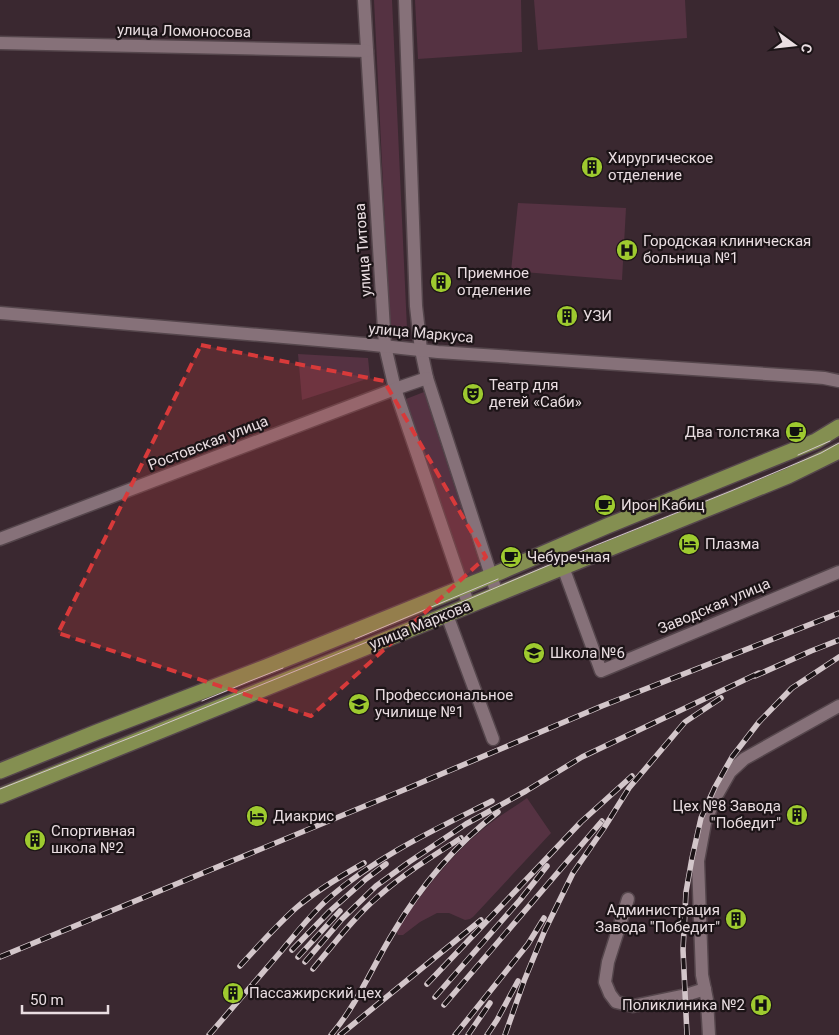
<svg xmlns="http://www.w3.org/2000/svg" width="839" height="1035" font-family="Roboto,sans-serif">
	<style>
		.green { fill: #553242 }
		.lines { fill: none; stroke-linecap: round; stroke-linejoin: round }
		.minor-casing { stroke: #55464c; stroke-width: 15 }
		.major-casing { stroke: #55464c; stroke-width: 18 }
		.minor { stroke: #867179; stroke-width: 12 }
		.major { stroke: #848f51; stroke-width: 15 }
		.tram { stroke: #d3c6ca; stroke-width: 1 }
		.rail-casing { stroke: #d3c6ca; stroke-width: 5.5 }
		.rail { stroke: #1c1417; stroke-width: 4; stroke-dasharray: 11; stroke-linecap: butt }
		.marked { fill: #d83a3a; fill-opacity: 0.2; stroke: #d83a3a; stroke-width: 4; stroke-dasharray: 10 6; stroke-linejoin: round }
		.labels { text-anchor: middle; stroke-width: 4.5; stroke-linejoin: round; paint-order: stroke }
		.street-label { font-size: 15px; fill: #e9dde1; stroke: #1c1417 }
		.poi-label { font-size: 15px; fill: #e9dde1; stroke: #1c1417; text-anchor: start }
	</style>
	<rect width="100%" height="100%" fill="#3a2830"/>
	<g class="green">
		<polygon points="374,0 392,0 407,329 390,326"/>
		<polygon points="415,0 521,0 522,52 418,59"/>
		<polygon points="534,0 685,0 687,38 538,50"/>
		<polygon points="518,203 626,208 622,280 511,271"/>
		<polygon points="298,354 368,358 370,378 302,400"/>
		<polygon points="424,392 482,572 463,579 406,399"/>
		<path d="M527,798L551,833L473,917L470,919L465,920L449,913H437L420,922L403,935H398L397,933V929C422,893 449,857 483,829C497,817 513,808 527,798Z"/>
	</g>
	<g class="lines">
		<g class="minor-casing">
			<g id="minor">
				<polyline points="364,0 385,346 395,389 469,606"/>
				<polyline points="405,0 416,306 421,350 427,378 497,594"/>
				<polyline points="0,43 367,51"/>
				<polyline points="0,313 365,344 438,352 811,377 824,378 839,381"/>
				<polyline points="0,539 395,389 427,378"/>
				<polyline points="563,567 601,671 839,572"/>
				<polyline points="447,615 493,739"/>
				<polyline points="628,899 608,962 605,982 610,994 616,1002 633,1006 686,995 705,989"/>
				<polyline points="709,1035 707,1000 702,975 698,861 705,823 714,800 730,772 744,759 839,706"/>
			</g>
		</g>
		<g class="major-casing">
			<g id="major">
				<polyline points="0,771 97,732 266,667 491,576 607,526 816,441 839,427"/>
				<polyline points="0,796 788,476 839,451"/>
			</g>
		</g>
		<use href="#minor" class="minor"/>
		<use href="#major" class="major"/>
		<g class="tram">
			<polyline points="798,455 830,441"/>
			<polyline points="355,639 498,579"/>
			<polyline points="202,701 250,681 283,668"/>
			<polyline points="0,789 150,730 389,633 594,546 731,491 821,453 839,443"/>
		</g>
		<g class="rail-casing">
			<g id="rail">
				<polyline points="755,676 811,651 839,640"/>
				<polyline points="292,950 330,911 366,879 386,864"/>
				<polyline points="0,957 406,789 602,706 839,613"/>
				<polyline points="298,957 340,911"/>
				<polyline points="305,962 342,919 376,886 409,862 466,824 526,791 582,757 759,673"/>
				<path d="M240,966C258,946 276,926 296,908C317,890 341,876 364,863"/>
				<path d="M313,969C334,944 355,916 380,895C405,873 433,856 461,838"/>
				<polyline points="427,984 581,822 632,776"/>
				<polyline points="435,997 520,900 547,866"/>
				<polyline points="444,1005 602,821"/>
				<path d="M209,1035C234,1006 259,977 283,949C297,932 313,912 329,898C377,856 436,829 492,801"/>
				<path d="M331,1035C357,1005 372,967 393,933C420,887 455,845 498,812"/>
				<polyline points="340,1035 481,920"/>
				<polyline points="455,1035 528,944 544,918"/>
				<polyline points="468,1035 490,1003"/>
				<polyline points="487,1035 497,1020 518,981"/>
				<polyline points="505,1035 524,981 545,930 573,873 604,828 629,788 685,722 721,698"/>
				<polyline points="687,1035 683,950 686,892 692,858 701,818 715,787 732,757 759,722 792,688 839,657"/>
			</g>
		</g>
		<use href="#rail" class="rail"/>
	</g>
	<path class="marked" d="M201,345L384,381L486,557L311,716L58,633Z"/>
	<defs>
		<g id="building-disc" transform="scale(1.125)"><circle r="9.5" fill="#9eca2f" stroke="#1c1417"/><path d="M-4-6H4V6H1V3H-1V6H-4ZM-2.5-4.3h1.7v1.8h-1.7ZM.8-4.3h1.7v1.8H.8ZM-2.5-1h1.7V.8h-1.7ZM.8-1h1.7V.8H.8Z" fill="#111"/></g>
		<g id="hospital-disc" transform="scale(1.125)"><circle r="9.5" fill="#9eca2f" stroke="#1c1417"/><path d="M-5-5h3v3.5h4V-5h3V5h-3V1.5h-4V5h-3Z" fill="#111"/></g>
		<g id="theatre-disc" transform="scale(1.125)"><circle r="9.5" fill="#9eca2f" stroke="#1c1417"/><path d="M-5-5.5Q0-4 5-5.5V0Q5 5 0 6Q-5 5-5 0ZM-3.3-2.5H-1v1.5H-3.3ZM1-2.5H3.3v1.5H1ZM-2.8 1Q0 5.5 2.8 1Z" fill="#111"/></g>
		<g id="cafe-disc" transform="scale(1.125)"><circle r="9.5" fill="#9eca2f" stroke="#1c1417"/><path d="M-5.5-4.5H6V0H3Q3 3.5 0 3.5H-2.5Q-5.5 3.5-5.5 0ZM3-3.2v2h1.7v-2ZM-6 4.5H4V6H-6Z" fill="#111"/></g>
		<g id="hotel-disc" transform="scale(1.125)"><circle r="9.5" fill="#9eca2f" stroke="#1c1417"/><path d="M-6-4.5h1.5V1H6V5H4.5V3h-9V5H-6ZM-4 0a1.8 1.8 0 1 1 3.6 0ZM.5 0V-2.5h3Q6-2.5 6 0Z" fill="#111"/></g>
		<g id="school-disc" transform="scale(1.125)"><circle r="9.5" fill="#9eca2f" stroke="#1c1417"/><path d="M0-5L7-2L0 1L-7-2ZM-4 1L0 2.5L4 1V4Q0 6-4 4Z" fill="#111"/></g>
		<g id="university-disc" transform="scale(1.125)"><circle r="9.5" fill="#9eca2f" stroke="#1c1417"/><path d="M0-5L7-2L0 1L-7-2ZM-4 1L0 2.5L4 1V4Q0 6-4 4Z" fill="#111"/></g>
	</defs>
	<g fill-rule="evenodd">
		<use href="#building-disc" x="592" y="167"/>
		<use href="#hospital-disc" x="627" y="250"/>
		<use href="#building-disc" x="441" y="282"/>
		<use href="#building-disc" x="567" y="316"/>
		<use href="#theatre-disc" x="473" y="394"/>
		<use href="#cafe-disc" x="796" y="432"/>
		<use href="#cafe-disc" x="605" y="505"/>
		<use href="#hotel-disc" x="689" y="544"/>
		<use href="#cafe-disc" x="511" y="557"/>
		<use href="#school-disc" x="534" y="653"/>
		<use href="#university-disc" x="359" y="704"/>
		<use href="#building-disc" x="797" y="815"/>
		<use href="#hotel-disc" x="257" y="816"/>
		<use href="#building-disc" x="35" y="840"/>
		<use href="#building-disc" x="736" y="919"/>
		<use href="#building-disc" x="233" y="993"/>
		<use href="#hospital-disc" x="761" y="1005"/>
	</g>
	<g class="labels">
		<g class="street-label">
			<text transform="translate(184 31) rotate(1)" y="5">улица Ломоносова</text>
			<text transform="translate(363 250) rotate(-94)" y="5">улица Титова</text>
			<text transform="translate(421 333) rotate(5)" y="5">улица Маркуса</text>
			<text transform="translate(208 443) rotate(-21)" y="5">Ростовская улица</text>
			<text transform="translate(714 606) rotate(-23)" y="5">Заводская улица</text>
			<text transform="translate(420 625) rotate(-22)" y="5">улица Маркова</text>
		</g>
		<g class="poi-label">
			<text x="608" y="163">Хирургическое<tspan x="608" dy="17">отделение</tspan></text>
			<text x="643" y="246">Городская клиническая<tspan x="643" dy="17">больница №1</tspan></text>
			<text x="457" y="278">Приемное<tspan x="457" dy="17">отделение</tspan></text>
			<text x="583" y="321">УЗИ</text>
			<text x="489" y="390">Театр для<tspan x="489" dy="17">детей «Саби»</tspan></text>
			<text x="780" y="437" text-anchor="end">Два толстяка</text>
			<text x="621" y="510">Ирон Кабиц</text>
			<text x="705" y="549">Плазма</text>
			<text x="527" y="562">Чебуречная</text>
			<text x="550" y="658">Школа №6</text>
			<text x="375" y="700">Профессиональное<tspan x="375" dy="17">училище №1</tspan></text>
			<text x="781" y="811" text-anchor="end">Цех №8 Завода<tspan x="781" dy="17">"Победит"</tspan></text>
			<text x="273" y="821">Диакрис</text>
			<text x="51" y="836">Спортивная<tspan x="51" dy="17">школа №2</tspan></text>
			<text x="720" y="915" text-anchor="end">Администрация<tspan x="720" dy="17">Завода "Победит"</tspan></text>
			<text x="249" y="998">Пассажирский цех</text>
			<text x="745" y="1010" text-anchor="end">Поликлиника №2</text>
		</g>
	</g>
	<g transform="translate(794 45) rotate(105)" stroke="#1c1417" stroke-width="4" paint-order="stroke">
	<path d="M0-4L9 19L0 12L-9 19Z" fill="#e9dde1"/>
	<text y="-8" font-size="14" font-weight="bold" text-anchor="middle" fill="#e9dde1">С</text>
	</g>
	<path d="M22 1005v8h86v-8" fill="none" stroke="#e9dde1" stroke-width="2.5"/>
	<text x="30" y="1005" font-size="15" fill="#e9dde1" stroke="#1c1417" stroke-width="4" paint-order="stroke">50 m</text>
</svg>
